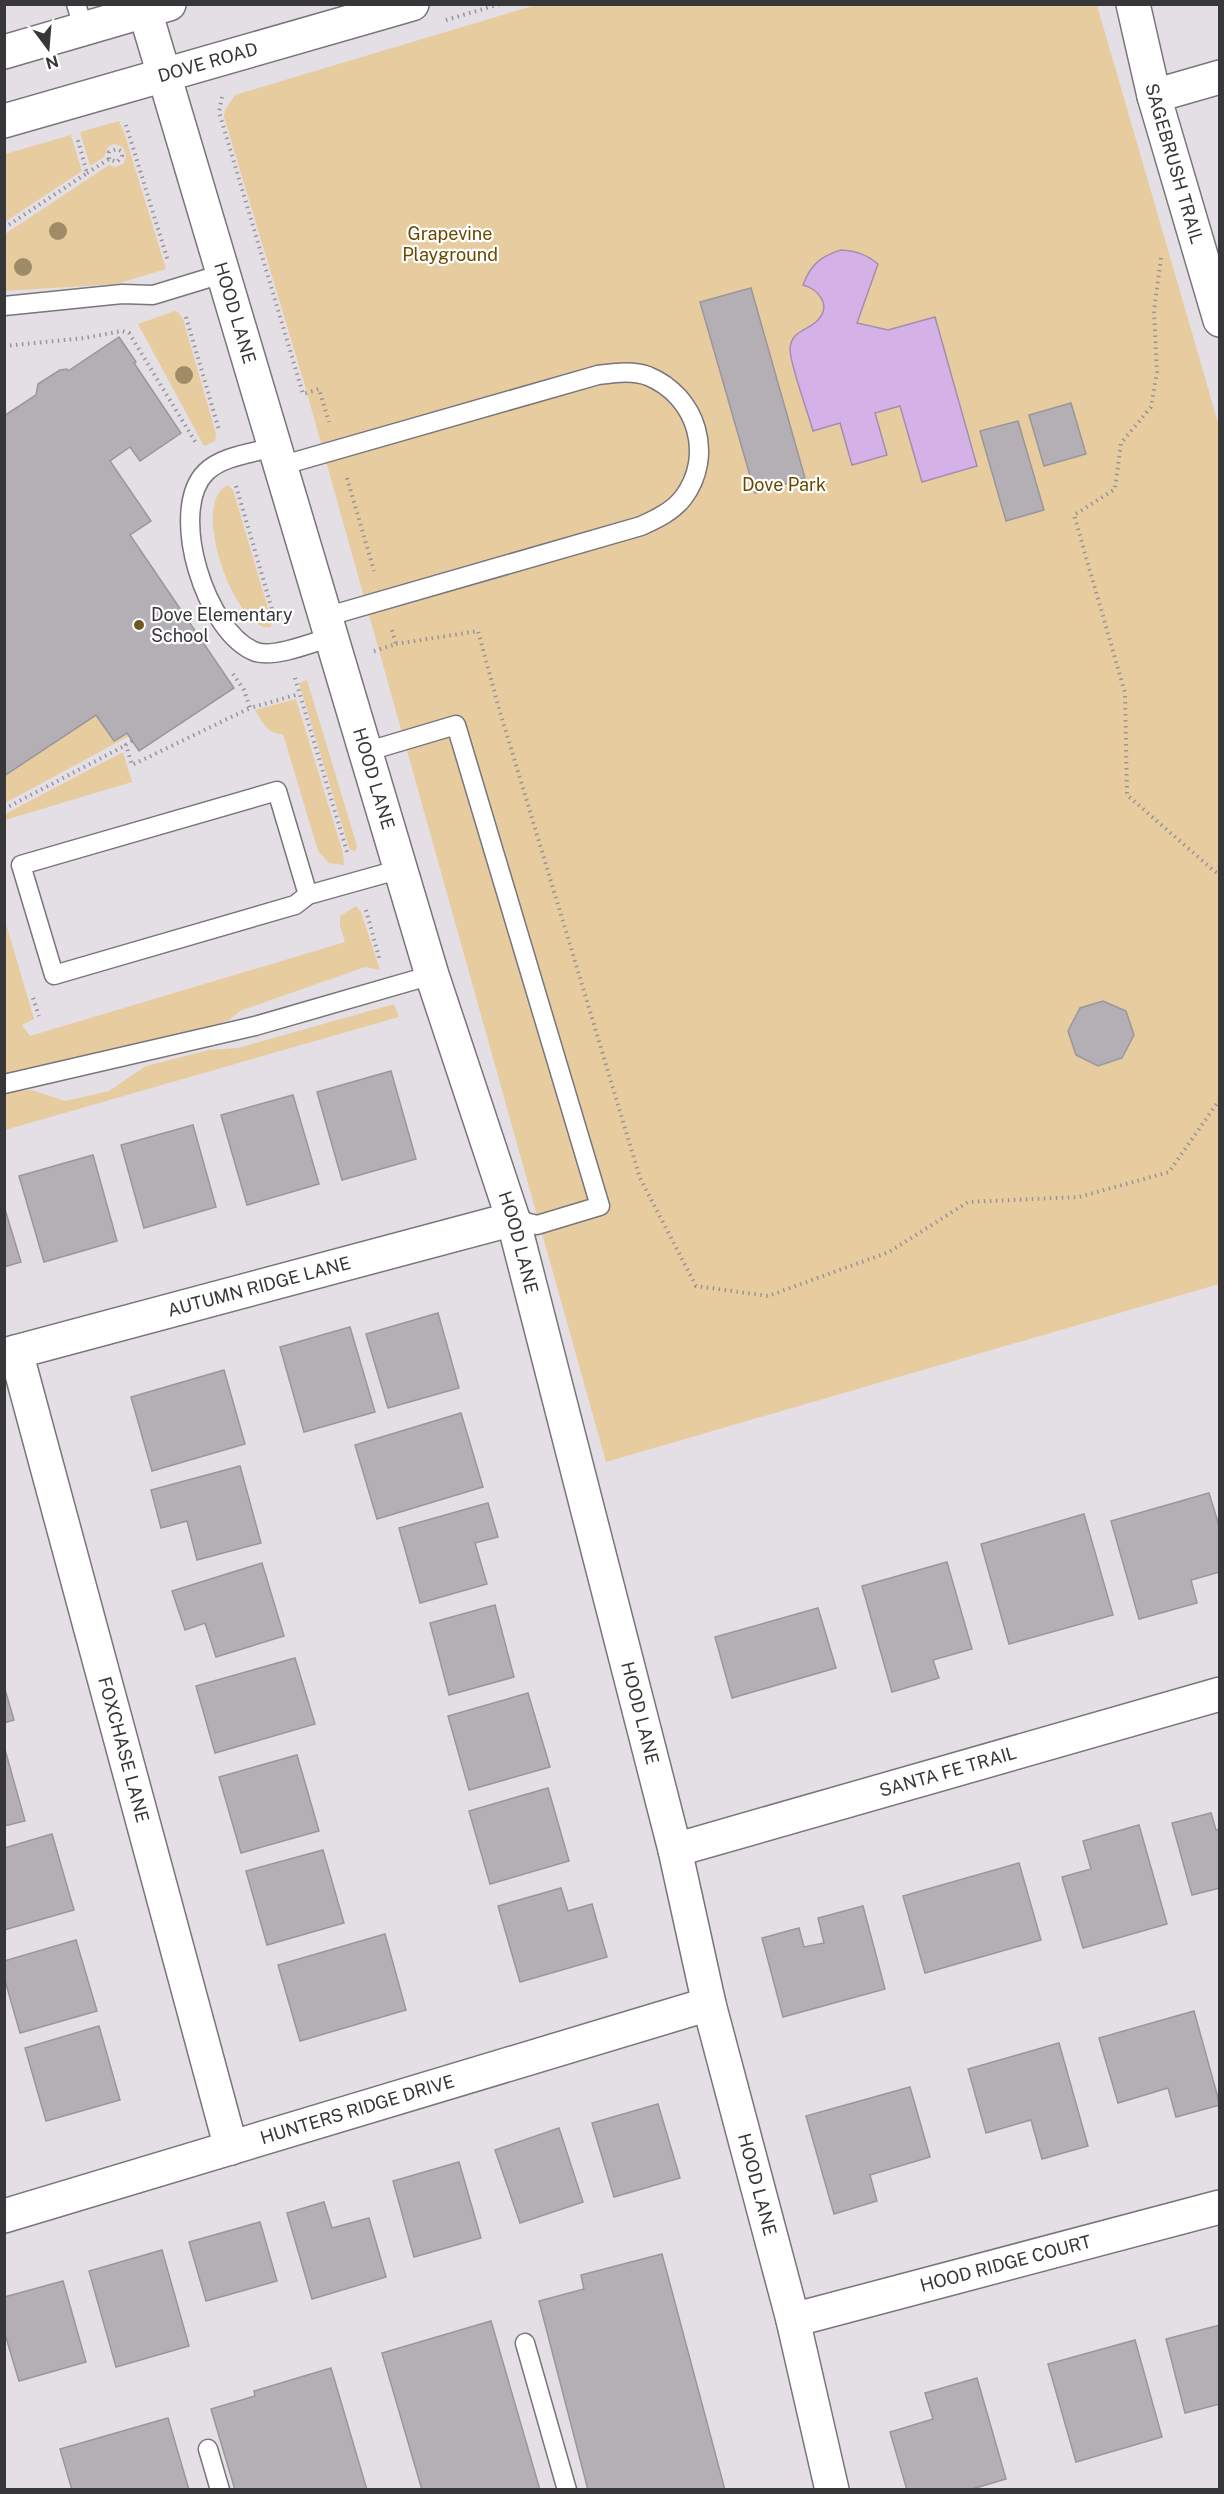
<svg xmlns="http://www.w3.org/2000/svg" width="1224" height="2494" font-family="'Public Sans',sans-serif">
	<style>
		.green { fill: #e7cc9f }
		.water { fill: #d4b2e7; stroke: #a58db2; stroke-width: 1.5 }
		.building { fill: #b3afb5; stroke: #99969c; stroke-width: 1.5 }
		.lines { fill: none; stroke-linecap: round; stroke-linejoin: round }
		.service-casing { stroke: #79757b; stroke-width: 21 }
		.minor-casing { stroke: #79757b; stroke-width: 36 }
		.secondary-casing { stroke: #79757b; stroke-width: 36 }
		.path { stroke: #979599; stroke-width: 4; stroke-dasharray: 1.5 4.5; stroke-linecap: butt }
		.service { stroke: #fff; stroke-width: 18 }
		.minor { stroke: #fff; stroke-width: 33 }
		.secondary { stroke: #fff; stroke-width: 33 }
		.tree { fill: #9f8c67 }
		.poi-dot { fill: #6f5627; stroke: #fff; stroke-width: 2 }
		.labels { text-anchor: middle; stroke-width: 4.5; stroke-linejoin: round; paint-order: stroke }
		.street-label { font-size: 18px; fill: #373638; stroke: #fff }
		.park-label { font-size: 18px; fill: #684900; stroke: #fff }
		.poi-label { font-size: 18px; fill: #373638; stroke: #fff; text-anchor: start }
	</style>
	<rect width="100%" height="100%" fill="#e3dfe5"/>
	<g class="green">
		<polygon points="536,5 1097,5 1219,426 1219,1284 606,1462 305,386 224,117 225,110 235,95"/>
		<polygon points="119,121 124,132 166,269 116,284 5,291 5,234 109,165 115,167 123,164 126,157 123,147 114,144 108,147 104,157 90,166 80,132"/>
		<polygon points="71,135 82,171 5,222 5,154"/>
		<polygon points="175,311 178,312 183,319 216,434 215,441 204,446 138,324"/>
		<path d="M228,485L233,490L272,622L271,627C238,637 187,503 228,485Z"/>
		<polygon points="307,680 357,846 355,852 349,848 299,683"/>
		<path d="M296,699L343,853L344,865L329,863L318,851L283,734C268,735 262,722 255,710Z"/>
		<polygon points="96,715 127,733 129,736 5,803 5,776"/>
		<polygon points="123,752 132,782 5,820 5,814"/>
		<polygon points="356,906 361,912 380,970 365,967 240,1011 229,1020 197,1031 178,1033 163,1040 86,1058 73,1058 49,1066 5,1076 4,917 34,1019 22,1025 30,1036 345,942 340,926 340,916"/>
		<polygon points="394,1004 399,1017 5,1130 5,1092 32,1090 65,1101 109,1091 146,1066 209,1050 238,1048"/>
	</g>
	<path class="water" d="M841,250C856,251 866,254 878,264L857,323L888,330L935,317L977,466L922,482L900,406L875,413L887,455L852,465L840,423L813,431C808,412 790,365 790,349C791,330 808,331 818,320C832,305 818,289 803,285C810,266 820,256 841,250Z"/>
	<g class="building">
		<polygon points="751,288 805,478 755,493 700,302"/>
		<polygon points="119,337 136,362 134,363 181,433 140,461 130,447 110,461 151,521 130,535 234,688 139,751 127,733 114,741 96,715 4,776 4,416 36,395 38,384 60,370 67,369 68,371"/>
		<polygon points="1071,403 1086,454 1044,466 1029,415"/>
		<polygon points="1018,421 1044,510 1006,521 980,431"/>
		<polygon points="1103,1001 1126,1011 1134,1035 1122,1058 1098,1066 1076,1055 1068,1031 1080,1008"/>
		<polygon points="391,1071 416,1159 342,1180 317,1092"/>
		<polygon points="293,1095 319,1184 247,1205 221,1115"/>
		<polygon points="193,1125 216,1207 144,1228 121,1145"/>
		<polygon points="93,1155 117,1241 44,1262 19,1176"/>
		<polygon points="4,1206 21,1262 4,1267"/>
		<polygon points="438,1313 459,1388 388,1408 366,1334"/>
		<polygon points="350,1327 375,1412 304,1432 280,1347"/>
		<polygon points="224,1370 245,1444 152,1471 131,1397"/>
		<polygon points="461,1413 483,1487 377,1519 355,1445"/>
		<polygon points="240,1466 261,1543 197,1560 187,1521 161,1528 151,1490"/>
		<polygon points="1209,1493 1220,1529 1220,1572 1191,1580 1197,1603 1139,1619 1111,1521"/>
		<polygon points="488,1503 498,1537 475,1543 487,1584 420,1603 399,1528"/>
		<polygon points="1084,1514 1113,1615 1009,1644 981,1544"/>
		<polygon points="947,1562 972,1649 933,1660 939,1678 892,1692 862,1586"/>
		<polygon points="262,1563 284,1636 216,1657 205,1623 185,1630 172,1591"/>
		<polygon points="495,1605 514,1677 449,1695 430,1623"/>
		<polygon points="818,1608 836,1668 732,1698 715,1637"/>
		<polygon points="295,1658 315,1724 215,1753 196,1686"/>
		<polygon points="4,1686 14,1720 4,1723"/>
		<polygon points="528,1693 550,1767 469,1790 448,1716"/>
		<polygon points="4,1746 25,1821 4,1826"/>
		<polygon points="297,1755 319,1831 241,1853 219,1777"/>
		<polygon points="548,1788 569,1861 490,1884 469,1811"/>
		<polygon points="1211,1813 1216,1830 1220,1829 1220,1888 1192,1895 1172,1823"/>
		<polygon points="1139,1825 1167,1924 1083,1948 1062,1877 1091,1869 1083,1841"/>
		<polygon points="52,1834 74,1910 4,1930 4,1848"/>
		<polygon points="323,1850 344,1923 267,1945 246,1871"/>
		<polygon points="1019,1863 1041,1940 925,1973 903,1896"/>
		<polygon points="561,1888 568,1911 592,1904 607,1957 520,1982 498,1906"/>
		<polygon points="863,1906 885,1989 783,2017 762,1938 799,1928 804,1947 824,1943 818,1918"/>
		<polygon points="385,1934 406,2010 300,2041 278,1965"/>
		<polygon points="76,1940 97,2011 20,2033 4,1977 4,1961"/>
		<polygon points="1194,2011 1220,2105 1176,2117 1168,2088 1118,2103 1099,2038"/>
		<polygon points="99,2026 120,2100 46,2121 25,2048"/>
		<polygon points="1059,2043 1088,2146 1042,2159 1031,2120 986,2133 968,2069"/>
		<polygon points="910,2087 930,2157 870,2175 877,2201 834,2214 806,2116"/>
		<polygon points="658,2104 680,2178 614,2197 592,2123"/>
		<polygon points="559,2128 583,2202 520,2223 495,2150"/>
		<polygon points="459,2162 481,2238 414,2257 393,2181"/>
		<polygon points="324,2202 332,2228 369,2218 386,2277 312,2299 287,2213"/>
		<polygon points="260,2222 277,2281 206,2301 189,2242"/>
		<polygon points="162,2250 189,2346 116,2367 89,2271"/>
		<polygon points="662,2254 725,2490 588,2490 539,2301 584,2289 581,2275"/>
		<polygon points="63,2281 86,2362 19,2381 4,2331 4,2297"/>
		<polygon points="491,2321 540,2490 422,2490 382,2353"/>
		<polygon points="1220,2325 1220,2404 1185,2413 1166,2339"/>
		<polygon points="1135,2340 1162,2437 1076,2462 1048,2364"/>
		<polygon points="331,2368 367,2490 235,2490 211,2409 255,2396 254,2391"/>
		<polygon points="977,2378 1006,2479 969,2490 907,2490 890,2432 933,2419 925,2393"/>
		<polygon points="168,2418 189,2490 72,2490 60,2449"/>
	</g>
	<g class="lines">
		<g class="service-casing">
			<g id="service">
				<polyline points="76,4 84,29"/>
				<polyline points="4,306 122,294 153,295 222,274"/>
				<path d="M274,447C254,453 222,456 206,472C167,510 206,634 256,652C274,658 312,643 331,637"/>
				<path d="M280,466L598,375C614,373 632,370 648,376C697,396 715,456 683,498C672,512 656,519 641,526L325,617"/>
				<polyline points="365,752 456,725 600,1206 537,1225 513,1219"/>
				<polyline points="308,895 277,791 21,865 54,975 295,905 308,895 401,869"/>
				<polyline points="4,1084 255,1026 432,975"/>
				<polyline points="525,2343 567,2490"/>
				<polyline points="208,2449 220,2490"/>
			</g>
		</g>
		<g class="minor-casing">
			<g id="minor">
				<path id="s1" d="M1133,4L1154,96L1220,320"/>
				<path id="s2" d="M145,11L432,975L513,1219L675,1850L709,2004L793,2320L832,2490"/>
				<polyline points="1154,96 1220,77"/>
				<path id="s3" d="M16,1352L231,2148"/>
				<path id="s4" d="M4,1355L513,1219"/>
				<path id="s5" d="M675,1850L1220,1694"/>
				<path id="s6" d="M4,2216L709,2004"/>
				<path id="s7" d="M793,2320L1220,2207"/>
			</g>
		</g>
		<g class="secondary-casing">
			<g id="secondary">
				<polyline points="4,52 169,4"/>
				<path id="s8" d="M4,121L412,4"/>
			</g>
		</g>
		<g class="path">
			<polyline points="446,20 500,4"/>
			<polyline points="222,97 219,112 303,394 319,389 329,422"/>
			<polyline points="126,125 168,261"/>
			<polyline points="87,173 109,159 117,162 122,156 121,151 117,149 109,152 109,159"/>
			<polyline points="4,228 87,173 77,137"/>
			<polyline points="1161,258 1154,311 1157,372 1151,407 1121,443 1115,489 1074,515 1125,693 1127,795 1220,876"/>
			<polyline points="186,317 219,430"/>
			<polyline points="4,346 85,338 122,331 129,333 196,443"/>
			<polyline points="347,478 374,571"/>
			<polyline points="236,486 276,623"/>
			<polyline points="396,644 478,631 498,705 640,1178 696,1286 768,1296 889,1252 968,1202 1079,1197 1169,1172 1220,1099"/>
			<polyline points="374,651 396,644 391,627"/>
			<polyline points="233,674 244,690 250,708 299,694"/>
			<polyline points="295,678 348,855"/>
			<polyline points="132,741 126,745 132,765 250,708"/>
			<polyline points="4,809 126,745"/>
			<polyline points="366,910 380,961"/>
			<polyline points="33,998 39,1016"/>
		</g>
		<use href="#service" class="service"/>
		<use href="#minor" class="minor"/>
		<use href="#secondary" class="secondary"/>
	</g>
	<g class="tree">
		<circle cx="58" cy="231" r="9"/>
		<circle cx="23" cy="267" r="9"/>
		<circle cx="184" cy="375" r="9"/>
	</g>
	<circle class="poi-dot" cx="139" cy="625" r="6"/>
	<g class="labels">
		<g class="street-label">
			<text dy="6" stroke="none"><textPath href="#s8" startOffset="212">DOVE ROAD</textPath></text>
			<text dy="6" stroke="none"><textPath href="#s1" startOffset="165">SAGEBRUSH TRAIL</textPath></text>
			<text dy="6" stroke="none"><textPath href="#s2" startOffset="315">HOOD LANE</textPath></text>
			<text dy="6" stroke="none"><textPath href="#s2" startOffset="801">HOOD LANE</textPath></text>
			<text dy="6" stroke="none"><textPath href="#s2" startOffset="1287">HOOD LANE</textPath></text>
			<text dy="6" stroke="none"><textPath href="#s4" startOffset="264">AUTUMN RIDGE LANE</textPath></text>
			<text dy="6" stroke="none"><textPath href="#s2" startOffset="1773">HOOD LANE</textPath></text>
			<text dy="6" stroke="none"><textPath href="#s3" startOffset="412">FOXCHASE LANE</textPath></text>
			<text dy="6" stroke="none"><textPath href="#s5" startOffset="284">SANTA FE TRAIL</textPath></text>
			<text dy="6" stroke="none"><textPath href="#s6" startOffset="369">HUNTERS RIDGE DRIVE</textPath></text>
			<text dy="6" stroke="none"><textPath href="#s2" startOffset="2259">HOOD LANE</textPath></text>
			<text dy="6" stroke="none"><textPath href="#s7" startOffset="220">HOOD RIDGE COURT</textPath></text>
		</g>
		<g class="park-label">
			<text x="450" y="240">Grapevine<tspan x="450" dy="21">Playground</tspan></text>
			<text x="784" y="491">Dove Park</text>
		</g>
		<g class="poi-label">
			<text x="151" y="621">Dove Elementary<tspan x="151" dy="21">School</tspan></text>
		</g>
	</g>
	<rect width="1224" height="2494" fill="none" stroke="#373638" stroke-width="12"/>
	<g transform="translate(48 48) rotate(164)" stroke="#ffffff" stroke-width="4.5" paint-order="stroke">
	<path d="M0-4.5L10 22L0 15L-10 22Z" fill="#373638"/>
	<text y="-9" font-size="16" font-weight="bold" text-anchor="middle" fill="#373638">N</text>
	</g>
</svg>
